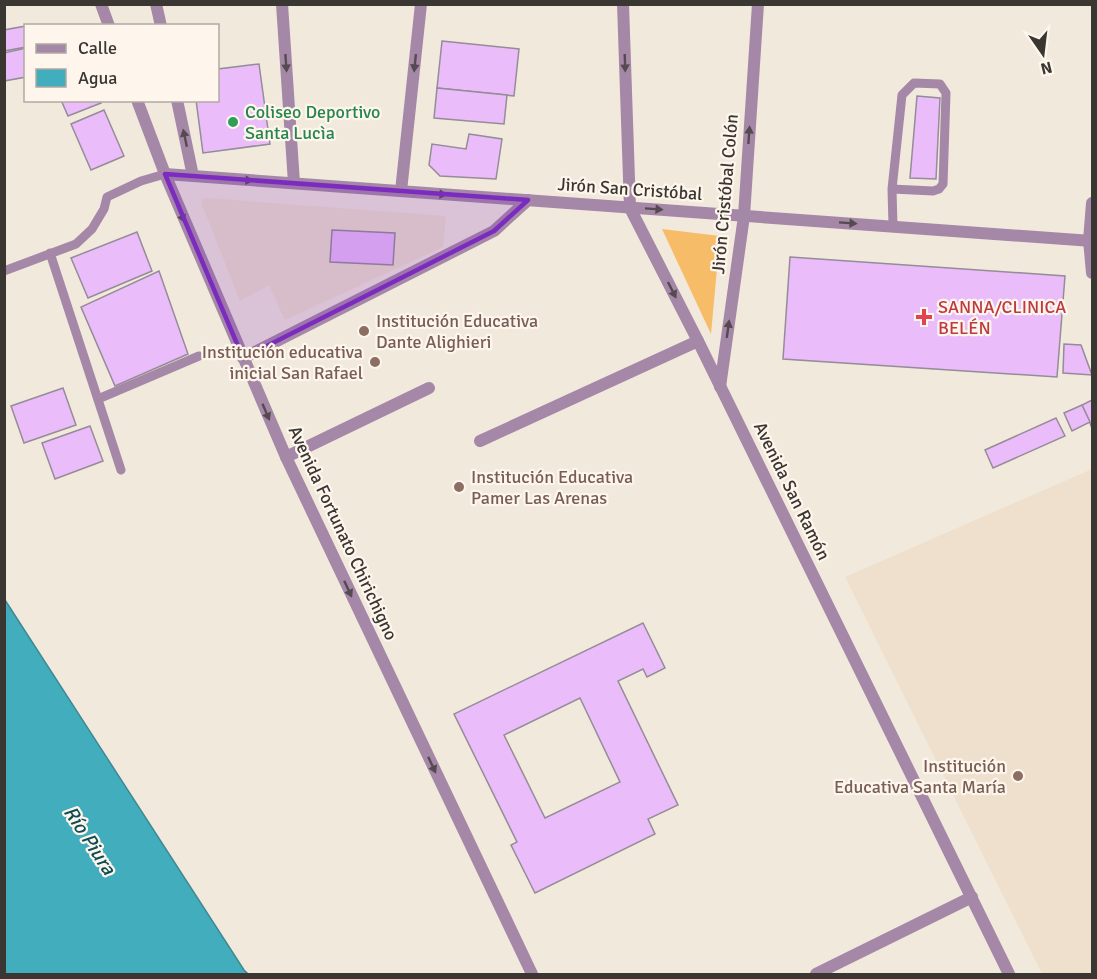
<svg xmlns="http://www.w3.org/2000/svg" width="1097" height="979" font-family="Signika,sans-serif">
	<style>
		.built { fill: #eee0cd }
		.green { fill: #f7bc68 }
		.water { fill: #42adbd; stroke: #408993; stroke-width: 1.5 }
		.building { fill: #eabcfa; stroke: #948c97; stroke-width: 1.5; fill-rule: evenodd }
		.lines { fill: none; stroke-linecap: round; stroke-linejoin: round }
		.service { stroke: #a588a7; stroke-width: 9 }
		.minor { stroke: #a588a7; stroke-width: 12 }
		.tertiary { stroke: #a588a7; stroke-width: 12 }
		.oneway { fill: #554a4f }
		.marked { fill: #7b2cbf; fill-opacity: 0.2; stroke: #7b2cbf; stroke-width: 4.5; stroke-linejoin: round }
		.leisure-dot { fill: #2e9e5b; stroke: #fef6ed; stroke-width: 2 }
		.health-dot { fill: #e0444e; stroke: #fef6ed; stroke-width: 2 }
		.education-dot { fill: #8d6e63; stroke: #fef6ed; stroke-width: 2 }
		.labels { text-anchor: middle; stroke-width: 4.5; stroke-linejoin: round; paint-order: stroke }
		.leisure-label { font-size: 18px; fill: #27864d; stroke: #fef6ed; text-anchor: start }
		.street-label { font-size: 18px; fill: #3a3632; stroke: #fef6ed }
		.health-label { font-size: 18px; fill: #be3a42; stroke: #fef6ed; text-anchor: start }
		.education-label { font-size: 18px; fill: #785e54; stroke: #fef6ed; text-anchor: start }
		.water-label { font-size: 20px; font-style: italic; fill: #0d4c55; stroke: #fef6ed }
	</style>
	<rect width="100%" height="100%" fill="#f2e9dd"/>
	<g class="built">
		<polygon points="205,198 446,216 443,247 285,320 269,285 240,301 201,202"/>
		<polygon points="1092,469 1092,974 1042,974 845,577"/>
	</g>
	<polygon class="green" points="662,229 720,236 711,334"/>
	<polygon class="water" points="5,600 244,970 248,974 5,974"/>
	<g class="building">
		<polygon points="26,26 26,47 4,51 4,30"/>
		<polygon points="442,41 519,49 514,96 437,88"/>
		<polygon points="26,48 26,77 4,81 4,53"/>
		<polygon points="259,64 270,144 203,153 196,100 218,100 218,69"/>
		<polygon points="437,88 507,95 504,124 434,118"/>
		<polygon points="917,96 940,98 936,179 910,178"/>
		<polygon points="61,100 100,100 101,103 68,116"/>
		<polygon points="104,110 124,156 91,170 71,124"/>
		<polygon points="469,134 502,139 496,179 440,176 429,165 432,144 466,149"/>
		<polygon points="332,230 395,233 393,265 330,262"/>
		<polygon points="137,232 152,271 88,298 71,258"/>
		<polygon points="790,257 1065,276 1057,377 783,359"/>
		<polygon points="159,271 188,354 115,386 81,307"/>
		<polygon points="1064,344 1081,345 1092,375 1063,373"/>
		<polygon points="63,388 76,425 24,443 11,406"/>
		<polygon points="1092,400 1092,428 1082,405"/>
		<polygon points="1082,405 1090,422 1072,431 1064,413"/>
		<polygon points="1056,418 1065,436 993,468 985,450"/>
		<polygon points="90,426 103,461 55,479 42,443"/>
		<path d="M643,623L665,668L647,677L643,669L618,681L678,805L648,819L655,834L535,893L511,845L517,842L454,714ZM580,698L620,782L545,818L504,735Z"/>
	</g>
	<g class="lines">
		<g class="service">
			<polyline points="892,189 933,191 939,189 943,184 946,93 940,84 914,83 902,95 892,189 893,226"/>
			<polyline points="50,253 121,470"/>
			<polyline points="4,271 76,244 92,229 104,209 107,197 141,181 165,174"/>
			<polyline points="98,399 199,356"/>
		</g>
		<g class="minor">
			<polyline points="156,4 161,26"/>
			<polyline points="282,4 294,183"/>
			<polyline points="623,4 630,208 698,341 1009,974"/>
			<polyline points="177,100 193,176"/>
			<polyline points="165,174 1092,241"/>
			<polyline points="401,191 421,4"/>
			<polyline points="1092,203 1089,240 1092,273"/>
			<polyline points="243,358 494,231 528,200"/>
			<polyline points="720,387 744,216 758,4"/>
			<polyline points="480,441 698,341"/>
			<polyline points="286,457 429,388"/>
			<polyline points="816,974 972,897"/>
		</g>
		<g class="tertiary">
			<polyline points="101,4 109,26"/>
			<polyline points="137,100 165,174 286,457 532,974"/>
		</g>
	</g>
	<defs><path id="oneway-solid" d="M-6-.8H1V-3.2L6.5 0L1 3.2V.8H-6Z" transform="scale(1.5)"/></defs>
	<g class="oneway">
		<use href="#oneway-solid" transform="translate(286 63) rotate(86)"/>
		<use href="#oneway-solid" transform="translate(415 63) rotate(96)"/>
		<use href="#oneway-solid" transform="translate(625 63) rotate(88)"/>
		<use href="#oneway-solid" transform="translate(749 135) rotate(-86)"/>
		<use href="#oneway-solid" transform="translate(185 138) rotate(-102)"/>
		<use href="#oneway-solid" transform="translate(244 180) rotate(4)"/>
		<use href="#oneway-solid" transform="translate(438 194) rotate(4)"/>
		<use href="#oneway-solid" transform="translate(654 209) rotate(4)"/>
		<use href="#oneway-solid" transform="translate(181 214) rotate(67)"/>
		<use href="#oneway-solid" transform="translate(848 223) rotate(4)"/>
		<use href="#oneway-solid" transform="translate(672 290) rotate(63)"/>
		<use href="#oneway-solid" transform="translate(728 329) rotate(-82)"/>
		<use href="#oneway-solid" transform="translate(266 412) rotate(67)"/>
		<use href="#oneway-solid" transform="translate(348 589) rotate(65)"/>
		<use href="#oneway-solid" transform="translate(432 765) rotate(65)"/>
	</g>
	<path class="marked" d="M165,174L528,200L494,231L243,358Z"/>
	<circle class="leisure-dot" cx="233" cy="122" r="6"/>
	<path class="health-dot" d="M921 308h6v6h6v6h-6v6h-6v-6h-6v-6h6z"/>
	<g class="education-dot">
		<circle cx="364" cy="331" r="6"/>
		<circle cx="375" cy="362" r="6"/>
		<circle cx="459" cy="487" r="6"/>
		<circle cx="1018" cy="776" r="6"/>
	</g>
	<g class="labels">
		<g class="leisure-label">
			<text x="245" y="118">Coliseo Deportivo<tspan x="245" dy="21">Santa Lucìa</tspan></text>
		</g>
		<g class="street-label">
			<text transform="translate(630 189) rotate(4)" y="6">Jirón San Cristóbal</text>
			<text transform="translate(725 194) rotate(-85)" y="6">Jirón Cristóbal Colón</text>
			<text transform="translate(792 491) rotate(64)" y="6">Avenida San Ramón</text>
			<text transform="translate(343 533) rotate(65)" y="6">Avenida Fortunato Chirichigno</text>
		</g>
		<g class="health-label">
			<text x="938" y="313">SANNA/CLINICA<tspan x="938" dy="21">BELÉN</tspan></text>
		</g>
		<g class="education-label">
			<text x="376" y="327">Institución Educativa<tspan x="376" dy="21">Dante Alighieri</tspan></text>
			<text x="363" y="358" text-anchor="end">Institución educativa<tspan x="363" dy="21">inicial San Rafael</tspan></text>
			<text x="471" y="483">Institución Educativa<tspan x="471" dy="21">Pamer Las Arenas</tspan></text>
			<text x="1006" y="772" text-anchor="end">Institución<tspan x="1006" dy="21">Educativa Santa María</tspan></text>
		</g>
		<g class="water-label">
			<text transform="translate(90 840) rotate(57)" y="7">Río Piura</text>
		</g>
	</g>
	<rect width="1097" height="979" fill="none" stroke="#3a3632" stroke-width="12"/>
	<rect x="24" y="24" width="195" height="78" fill="#fef6ed" stroke="#b0a9a2" stroke-width="1.5"/>
	<rect x="36" y="44" width="30" height="9" fill="#a588a7" stroke="#b0a9a2" stroke-width="1.5"/>
	<text x="78" y="54" font-size="18" fill="#3a3632">Calle</text>
	<rect x="36" y="69" width="30" height="18" fill="#42adbd" stroke="#b0a9a2" stroke-width="1.5"/>
	<text x="78" y="84" font-size="18" fill="#3a3632">Agua</text>
	<g transform="translate(1043 54) rotate(166)" stroke="#fef6ed" stroke-width="4.5" paint-order="stroke">
	<path d="M0-4.5L10 22L0 15L-10 22Z" fill="#3a3632"/>
	<text y="-9" font-size="16" font-weight="bold" text-anchor="middle" fill="#3a3632">N</text>
	</g>
</svg>
